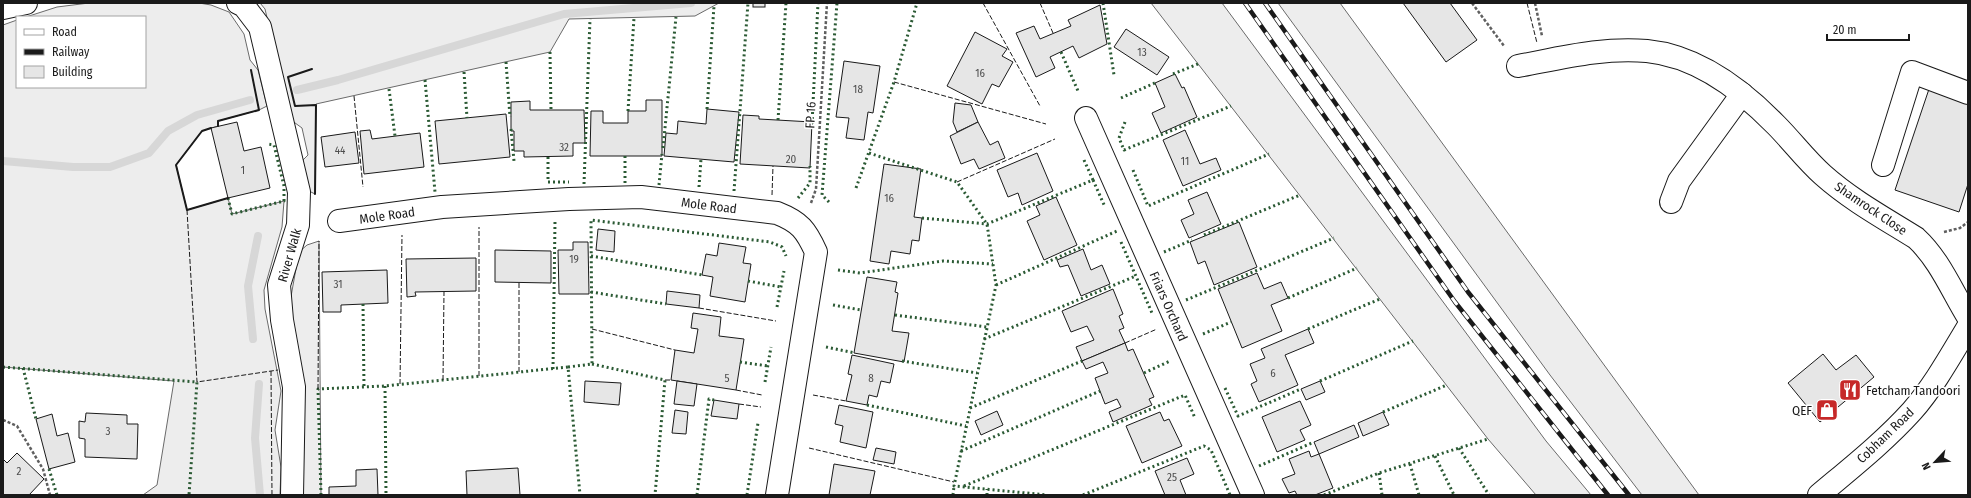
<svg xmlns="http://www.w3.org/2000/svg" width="1971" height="498" font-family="'Fira Sans Condensed',sans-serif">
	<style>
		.built { fill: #ededed; stroke: #6a6a6a }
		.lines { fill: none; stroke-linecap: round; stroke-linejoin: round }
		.stream { stroke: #d7d7d7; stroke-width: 8 }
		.building { fill: #e6e6e6; stroke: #1a1a1a }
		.minor-casing { stroke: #1a1a1a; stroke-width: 24 }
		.path { stroke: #5f5f5f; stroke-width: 2.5; stroke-dasharray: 3 2; stroke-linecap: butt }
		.minor { stroke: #fff; stroke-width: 22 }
		.rail-casing { stroke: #1a1a1a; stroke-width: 4.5 }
		.rail { stroke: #fff; stroke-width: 3; stroke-dasharray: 9; stroke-linecap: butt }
		.hedge { stroke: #2b5a34; stroke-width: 3; stroke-dasharray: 2 3; stroke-linecap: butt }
		.fence { stroke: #1a1a1a; stroke-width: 1; stroke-dasharray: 5 2; stroke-linecap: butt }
		.wall { stroke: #1a1a1a; stroke-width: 2 }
		.labels { text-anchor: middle; stroke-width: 3; stroke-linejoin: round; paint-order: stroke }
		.number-label { font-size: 11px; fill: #4d4d4d }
		.street-label { font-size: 13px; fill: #1a1a1a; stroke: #fff }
		.poi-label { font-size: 13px; fill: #1a1a1a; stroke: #fff; text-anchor: start }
	</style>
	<rect width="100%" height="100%" fill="#fff"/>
	<g class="built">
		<polygon points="89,3 199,3 211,5 229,12 244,34 250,60 258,70 267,106 259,110 218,121 218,126 202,131 176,165 187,210 228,198 232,214 284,201 282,227 264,290 265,309 281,391 275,430 281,467 280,495 143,495 157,485 174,381 3,367 3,25 17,20 17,87 145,87 145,17 26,17 57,7"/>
		<polygon points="260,3 719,3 695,16 569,19 550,52 316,104 315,194 309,191 301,162 308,155 302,128 291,120 265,9"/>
		<polygon points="1151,3 1222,3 1546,441 1591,495 1536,495 1488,439"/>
		<polygon points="1278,3 1340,3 1699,495 1642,495 1550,375"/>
		<polygon points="319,241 321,495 301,495 290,302 299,252 307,245"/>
	</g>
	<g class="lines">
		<g class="stream">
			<polyline points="297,90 338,80 564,14 691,3"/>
			<polyline points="3,161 73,167 110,167 149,153 168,131 197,115 250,100"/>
			<polyline points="253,339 248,286 258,236"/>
			<polyline points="259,384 255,438 260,495"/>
		</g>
	</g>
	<g class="building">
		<rect x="753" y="3" width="12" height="4"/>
		<polygon points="1403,3 1450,3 1477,40 1446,62"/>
		<polygon points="1100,5 1107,44 1079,58 1073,46 1050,57 1055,68 1036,77 1016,33 1034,26 1040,39 1071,26 1068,20"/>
		<polygon points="1126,29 1169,57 1157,75 1114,47"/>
		<polygon points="975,32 1007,49 1002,56 1013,62 999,87 992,84 982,104 947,86"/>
		<polygon points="844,61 880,66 873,113 868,112 864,140 846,138 849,118 836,117"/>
		<polygon points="1175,74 1182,88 1184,87 1197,117 1161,133 1152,113 1165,107 1155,83"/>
		<polygon points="1929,89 1968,102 1968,184 1959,212 1895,190"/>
		<polygon points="646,100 662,100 662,156 590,156 591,111 603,111 603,123 628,123 628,111 646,111"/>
		<polygon points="530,101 530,110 584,110 585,143 573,143 573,156 524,157 524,151 514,151 514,131 511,131 511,102"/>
		<polygon points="955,103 971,105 978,122 957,132 953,122"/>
		<polygon points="707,109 739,112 734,162 664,156 666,133 677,134 678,121 706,124"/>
		<polygon points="506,114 510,157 439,164 435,121"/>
		<polygon points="743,115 759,116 759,119 812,122 810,168 740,164"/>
		<polygon points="237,122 244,151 261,147 270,188 228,198 211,128"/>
		<polygon points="978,122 990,145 998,141 1005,158 979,169 974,159 961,164 950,136"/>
		<polygon points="370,130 372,139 420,133 424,167 364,174 360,131"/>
		<polygon points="1185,130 1200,164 1216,158 1221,170 1183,186 1163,140"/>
		<polygon points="355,132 359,163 325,167 321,137"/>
		<polygon points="1037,153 1053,191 1022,205 1018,193 1008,197 997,170"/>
		<polygon points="884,164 921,169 914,217 922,218 919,241 912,240 910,254 891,251 889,264 870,261"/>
		<polygon points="1207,192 1221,224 1189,238 1181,220 1194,214 1188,200"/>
		<polygon points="1056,197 1077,245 1044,260 1027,221 1040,215 1036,206"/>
		<polygon points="1239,222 1257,267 1214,285 1205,261 1198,264 1190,242"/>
		<polygon points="598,229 615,231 614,252 596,250"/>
		<polygon points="573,242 588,242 589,294 559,294 558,250 573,250"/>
		<polygon points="719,243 746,247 743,263 751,264 745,302 710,296 713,277 702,275 706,254 717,256"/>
		<polygon points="1083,249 1091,270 1102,265 1110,284 1081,296 1068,265 1060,267 1057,260"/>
		<polygon points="495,250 551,251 551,283 495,282"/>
		<polygon points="476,258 476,291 415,292 416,296 407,297 406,259"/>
		<polygon points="387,270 388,303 341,305 341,312 323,312 322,272"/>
		<polygon points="1257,273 1264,289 1281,282 1288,298 1271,305 1282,331 1242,348 1218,289"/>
		<polygon points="867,277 897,282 895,292 898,293 892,331 909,333 904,362 854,353"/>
		<polygon points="1113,289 1123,314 1119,316 1124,328 1119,330 1125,343 1082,361 1076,347 1094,340 1087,326 1071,332 1062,311"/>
		<polygon points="667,291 700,295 699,308 666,304"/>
		<polygon points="693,313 721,317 719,336 744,339 736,390 671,380 675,350 694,353 698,329 691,328"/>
		<polygon points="1308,329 1314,343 1285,355 1298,385 1259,402 1251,384 1257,381 1250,364 1265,358 1261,349"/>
		<polygon points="1125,343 1128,351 1133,349 1154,397 1149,399 1152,405 1113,422 1109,412 1121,407 1117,399 1105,404 1095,378 1108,373 1103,362 1086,369 1082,361"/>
		<polygon points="1823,354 1836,370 1856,355 1874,377 1820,422 1788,383"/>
		<polygon points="852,355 894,364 890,383 881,381 877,397 869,395 867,405 846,401 852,375 848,374"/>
		<polygon points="585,381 621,383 619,405 584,402"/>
		<polygon points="677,381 697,384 694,406 674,404"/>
		<polygon points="1320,381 1325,392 1306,400 1301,389"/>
		<polygon points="714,400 739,404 737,419 711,416"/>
		<polygon points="1300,401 1311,425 1300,430 1305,440 1277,452 1262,417"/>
		<polygon points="839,405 873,412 866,448 840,442 843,426 835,424"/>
		<polygon points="675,410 688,412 686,434 672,433"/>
		<polygon points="997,411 1003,425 981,435 975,421"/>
		<polygon points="1160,412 1164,421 1169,419 1182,446 1142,463 1126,426"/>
		<polygon points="1383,412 1389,425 1363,436 1358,423"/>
		<polygon points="86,413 127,415 127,424 138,424 137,459 85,457 85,439 79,438 79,421 85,422"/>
		<polygon points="52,414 57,436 68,433 75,462 49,469 36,419"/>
		<polygon points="1354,425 1359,437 1319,454 1314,442"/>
		<polygon points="876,448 896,452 894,464 873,460"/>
		<polygon points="1309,451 1311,457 1319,454 1333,488 1315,495 1297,495 1295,491 1289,493 1282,479 1295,474 1289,459"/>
		<polygon points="17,453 44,479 29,495 3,495 3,459 7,463"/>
		<polygon points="1187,458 1194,474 1180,480 1186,495 1165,495 1155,471"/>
		<polygon points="834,464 875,471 870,495 829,495"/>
		<polygon points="518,468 520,495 467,495 466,471"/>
		<polygon points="377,469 378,495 329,495 329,487 356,486 356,470"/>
	</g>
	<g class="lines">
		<g class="minor-casing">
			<g id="minor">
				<polyline points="238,3 244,6 260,27 299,192 298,225 279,285 282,320 294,387 292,495"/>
				<polyline points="3,8 26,3"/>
				<path d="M1518,66C1561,58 1603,47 1647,51C1698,56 1741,89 1776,125C1792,141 1806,160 1823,175C1851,200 1884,218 1916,238C1939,259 1952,291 1968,317"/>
				<polyline points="1086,118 1253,495"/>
				<polyline points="1883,165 1912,72 1968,93"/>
				<polyline points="1671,202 1679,181 1742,94"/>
				<path d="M339,221L442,207L569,199L641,197L777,213C800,222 806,230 816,252L777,495"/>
				<path d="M1819,495C1851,468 1884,442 1912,411C1934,386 1951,355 1968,327"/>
			</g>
		</g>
		<g class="path">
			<polyline points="1472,3 1504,46"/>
			<polyline points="1535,3 1542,36"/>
			<polyline points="811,203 816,189 827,3"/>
			<polyline points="1944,232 1960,228 1968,222"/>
			<polyline points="3,420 17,426 43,469 50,495"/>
		</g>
		<use href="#minor" class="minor"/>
		<g class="rail-casing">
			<g id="rail">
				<polyline points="1245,3 1455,302 1608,495"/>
				<polyline points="1265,3 1468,292 1629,495"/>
			</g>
		</g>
		<use href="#rail" class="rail"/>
		<g class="hedge">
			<polyline points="1103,3 1114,75"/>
			<polyline points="550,52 551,110"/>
			<polyline points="1061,52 1078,91"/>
			<polyline points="506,62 510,117"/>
			<polyline points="464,72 467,118"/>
			<polyline points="1173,74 1198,64"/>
			<polyline points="425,80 435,192"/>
			<polyline points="389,89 395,136"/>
			<polyline points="1121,98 1157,82"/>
			<polyline points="707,109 714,6"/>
			<polyline points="628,111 634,18"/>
			<polyline points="778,120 786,3"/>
			<polyline points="1125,122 1119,138 1124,150 1231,106"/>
			<polyline points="812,124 818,3"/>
			<polyline points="511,129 514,161"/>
			<polyline points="663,148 676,17"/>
			<polyline points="869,153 957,182 987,224 996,285 954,486 1047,495"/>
			<polyline points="548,157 548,182 569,182"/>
			<polyline points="1133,170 1148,206 1269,154"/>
			<polyline points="1093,180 1105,207"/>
			<polyline points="625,183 625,156"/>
			<polyline points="584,184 590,19"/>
			<polyline points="659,185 662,154"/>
			<polyline points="699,187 701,159"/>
			<polyline points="856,188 894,82 917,3"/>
			<polyline points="734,191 748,3"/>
			<polyline points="228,198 232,214 284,201 284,186 274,145 267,144"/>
			<polyline points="798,198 810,183 810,166"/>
			<polyline points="829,202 822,195 837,3"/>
			<polyline points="922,218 987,224 1093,180 1084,160"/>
			<polyline points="1204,235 1300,195"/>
			<polyline points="1121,242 1152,313"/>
			<polyline points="1164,252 1192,240"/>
			<polyline points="591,256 702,275"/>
			<polyline points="838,270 860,273 943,261 993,264"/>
			<polyline points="748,281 781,287"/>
			<polyline points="996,285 1117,231"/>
			<polyline points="591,292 666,304"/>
			<polyline points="1288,298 1357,268"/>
			<polyline points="1186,300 1334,238"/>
			<polyline points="363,304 364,387"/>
			<polyline points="833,305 861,310"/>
			<polyline points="777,307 784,271"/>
			<polyline points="895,315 987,327"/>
			<polyline points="1308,329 1380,299"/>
			<polyline points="1203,334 1231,322"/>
			<polyline points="984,339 1136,276"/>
			<polyline points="826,347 855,353"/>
			<polyline points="902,361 977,373"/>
			<polyline points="740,362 768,366"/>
			<polyline points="592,364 665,380 655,495"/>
			<polyline points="3,367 197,382 189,495"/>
			<polyline points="568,367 592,364 591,220 770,242 782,247 786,256"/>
			<polyline points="23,368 36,419"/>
			<polyline points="553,369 555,221"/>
			<polyline points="1144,373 1170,361"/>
			<polyline points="1320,381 1413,341"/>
			<polyline points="765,382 771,347"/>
			<polyline points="385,386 386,495"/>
			<polyline points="1225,388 1238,416 1301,389"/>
			<polyline points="867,405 966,426"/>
			<polyline points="970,408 1082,361"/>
			<polyline points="1383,412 1447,385"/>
			<polyline points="1459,448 1489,495"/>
			<polyline points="961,451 1100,391"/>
			<polyline points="1435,456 1454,495"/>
			<polyline points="1410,464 1419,495"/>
			<polyline points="1259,466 1314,442"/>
			<polyline points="49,469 57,495"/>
			<polyline points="1379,473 1382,495"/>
			<polyline points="964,486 1185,395 1195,418"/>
			<polyline points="321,495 318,389 385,386 568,367 580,495"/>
			<polyline points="697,495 709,399 714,400"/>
			<polyline points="747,495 758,423"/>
			<polyline points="953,495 954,486"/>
			<polyline points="987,495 987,489"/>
			<polyline points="1083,495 1204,446 1211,450 1230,495"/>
			<polyline points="1324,495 1379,473 1488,439"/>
		</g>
		<g class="fence">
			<polyline points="983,3 1040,106"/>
			<polyline points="1040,3 1053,33"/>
			<polyline points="1527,3 1537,43"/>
			<polyline points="894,82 1046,124"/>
			<polyline points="354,96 363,187"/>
			<polyline points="3,122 4,122"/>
			<polyline points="957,182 1055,139"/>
			<polyline points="772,195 773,166"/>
			<polyline points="187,210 197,382 278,370"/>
			<polyline points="699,308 776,321"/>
			<polyline points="592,329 675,350"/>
			<polyline points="1125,343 1157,329"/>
			<polyline points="271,371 272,495"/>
			<polyline points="519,372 519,282"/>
			<polyline points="479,376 479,227"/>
			<polyline points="443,380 444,292"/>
			<polyline points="665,380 671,380"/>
			<polyline points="400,384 402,235"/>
			<polyline points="318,389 319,241"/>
			<polyline points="736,390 762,395"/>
			<polyline points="813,395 846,401"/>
			<polyline points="739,404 761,407"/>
			<polyline points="809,448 954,482"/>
		</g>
		<g class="wall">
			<polyline points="312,69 288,77 295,106 316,105 315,194"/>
			<polyline points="218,126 218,121 259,110 251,70"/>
			<polyline points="211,128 202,131 176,165 187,210 228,198"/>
		</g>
	</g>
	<defs>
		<g id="restaurant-square" transform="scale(1.15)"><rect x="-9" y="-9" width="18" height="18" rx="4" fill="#c62828" stroke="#fff"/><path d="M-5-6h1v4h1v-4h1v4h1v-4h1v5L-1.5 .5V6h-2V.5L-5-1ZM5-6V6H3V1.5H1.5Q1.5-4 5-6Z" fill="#fff"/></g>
		<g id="shop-square" transform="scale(1.15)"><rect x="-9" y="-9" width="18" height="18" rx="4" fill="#c62828" stroke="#fff"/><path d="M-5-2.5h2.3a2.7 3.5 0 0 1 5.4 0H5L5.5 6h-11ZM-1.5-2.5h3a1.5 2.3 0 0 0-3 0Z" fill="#fff"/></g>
	</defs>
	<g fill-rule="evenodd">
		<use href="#restaurant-square" x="1850" y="390"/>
		<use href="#shop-square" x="1827" y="410"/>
	</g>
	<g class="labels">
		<g class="number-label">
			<text x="1142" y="56">13</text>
			<text x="980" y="77">16</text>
			<text x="858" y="93">18</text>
			<text x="564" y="151">32</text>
			<text x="340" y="154">44</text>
			<text x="791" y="163">20</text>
			<text x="1185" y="165">11</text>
			<text x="243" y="174">1</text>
			<text x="889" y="202">16</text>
			<text x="574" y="263">19</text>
			<text x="338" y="288">31</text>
			<text x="1273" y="377">6</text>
			<text x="727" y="382">5</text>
			<text x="871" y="382">8</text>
			<text x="108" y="435">3</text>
			<text x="19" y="475">2</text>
			<text x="1172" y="481">25</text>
		</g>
		<g class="street-label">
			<text transform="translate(810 115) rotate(-87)" y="5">FP 16</text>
			<text transform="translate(709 205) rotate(7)" y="5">Mole Road</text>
			<text transform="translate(1871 208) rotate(34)" y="5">Shamrock Close</text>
			<text transform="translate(387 215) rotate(-8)" y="5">Mole Road</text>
			<text transform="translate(289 255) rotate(-74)" y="5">River Walk</text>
			<text transform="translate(1169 306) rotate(66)" y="5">Friars Orchard</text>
			<text transform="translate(1885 435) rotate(-44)" y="5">Cobham Road</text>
		</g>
		<g class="poi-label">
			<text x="1866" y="395">Fetcham Tandoori</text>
			<text x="1812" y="415" text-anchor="end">QEF</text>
		</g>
	</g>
	<rect width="1971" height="498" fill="none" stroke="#1a1a1a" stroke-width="8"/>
	<rect x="16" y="16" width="130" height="72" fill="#ffffff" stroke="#a3a3a3"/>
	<rect x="24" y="29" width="20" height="6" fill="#ffffff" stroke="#a3a3a3"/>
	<text x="52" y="36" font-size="12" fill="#1a1a1a">Road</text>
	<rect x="24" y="49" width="20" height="6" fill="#1a1a1a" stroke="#a3a3a3"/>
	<text x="52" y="56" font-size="12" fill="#1a1a1a">Railway</text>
	<rect x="24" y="66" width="20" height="12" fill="#e6e6e6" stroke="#a3a3a3"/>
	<text x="52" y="76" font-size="12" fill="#1a1a1a">Building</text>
	<g transform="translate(1935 462) rotate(244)" stroke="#ffffff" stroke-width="3" paint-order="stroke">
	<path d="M0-3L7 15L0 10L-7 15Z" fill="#1a1a1a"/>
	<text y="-6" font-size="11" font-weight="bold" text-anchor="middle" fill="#1a1a1a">N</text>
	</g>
	<path d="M1827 34v6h82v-6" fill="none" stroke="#1a1a1a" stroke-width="2"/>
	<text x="1833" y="34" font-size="12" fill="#1a1a1a" stroke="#ffffff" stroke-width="3" paint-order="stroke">20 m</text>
</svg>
